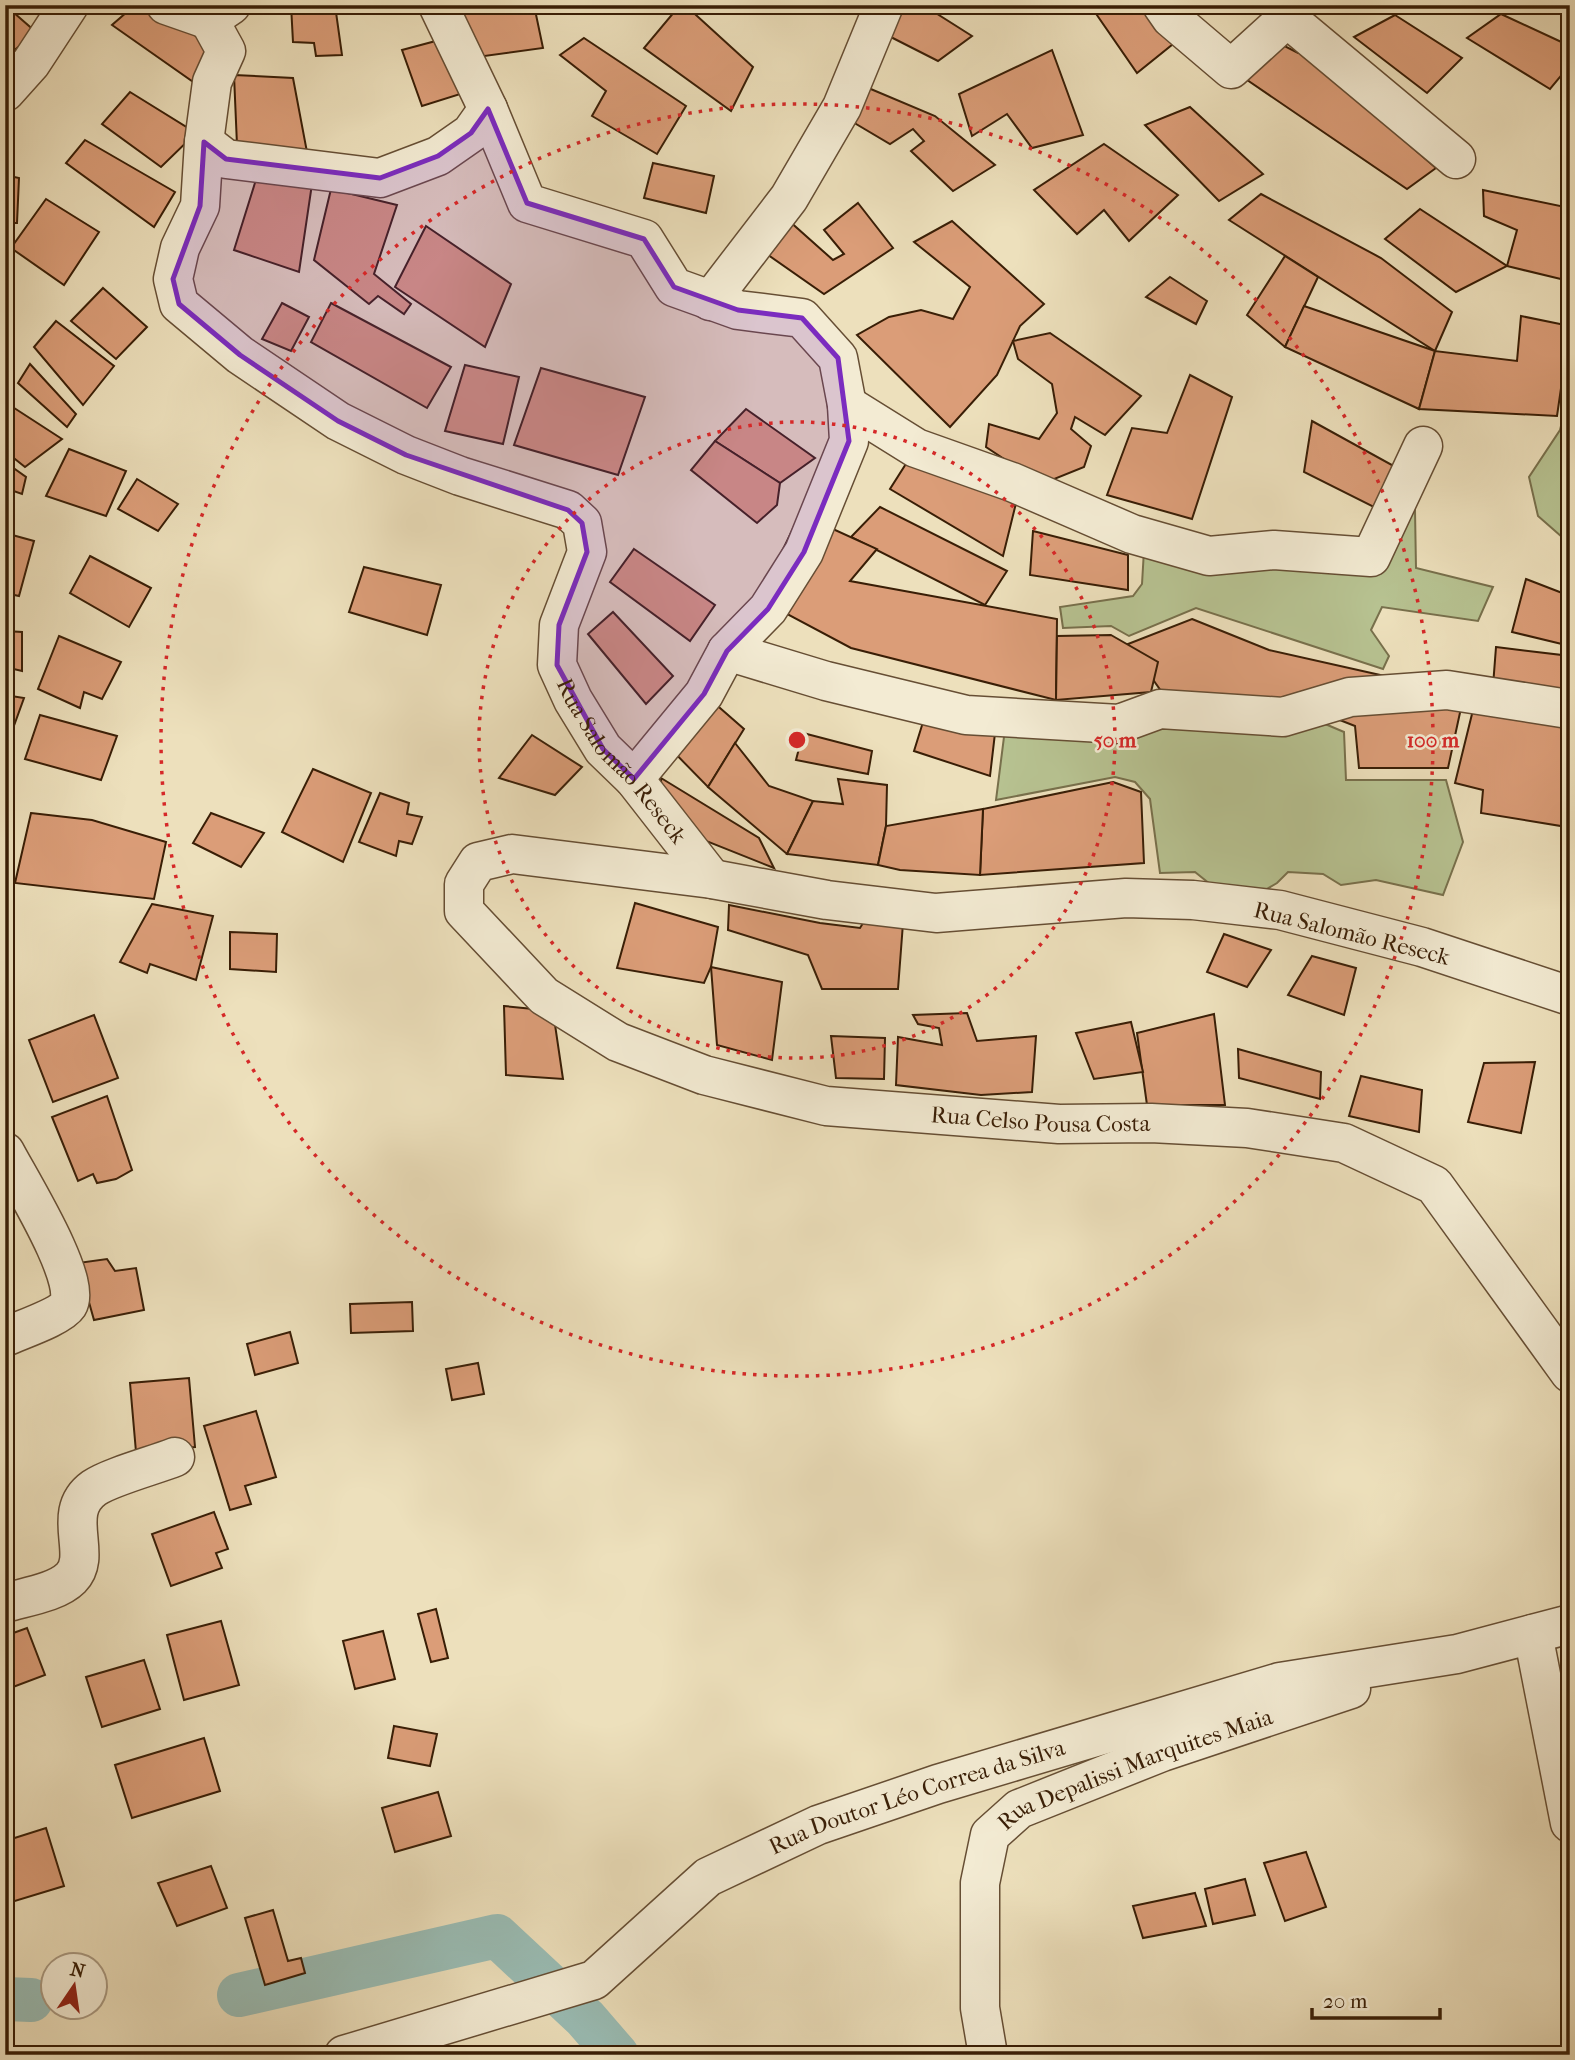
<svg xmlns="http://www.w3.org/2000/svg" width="1575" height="2060" font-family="'IM FELL French Canon',serif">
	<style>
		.green { fill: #b7c291; stroke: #78704c; stroke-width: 2 }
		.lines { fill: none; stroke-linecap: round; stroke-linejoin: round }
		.canal { stroke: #9abdb5; stroke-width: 44 }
		.building { fill: #db9d78; stroke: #391e06; stroke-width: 2 }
		.street-casing { stroke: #664e34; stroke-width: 41 }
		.street { stroke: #f3ebd3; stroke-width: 38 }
		.marked { fill: #7b2cbf; fill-opacity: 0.2; stroke: #7b2cbf; stroke-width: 5; stroke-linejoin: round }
		.ring { fill: none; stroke: #d62828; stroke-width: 3.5; stroke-dasharray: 3.5 7 }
		.labels { text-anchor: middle; stroke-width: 5; stroke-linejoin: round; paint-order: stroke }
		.street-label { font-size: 23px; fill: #391e06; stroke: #f3ebd3 }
		.centre { fill: #d62828; stroke: #f3ebd3; stroke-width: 3.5 }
		.ring-label { font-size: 21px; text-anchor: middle; font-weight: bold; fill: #d62828; stroke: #f3ebd3; stroke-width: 5; stroke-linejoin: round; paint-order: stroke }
	</style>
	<rect width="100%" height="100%" fill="#ede0bc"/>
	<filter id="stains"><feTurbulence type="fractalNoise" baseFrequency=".00286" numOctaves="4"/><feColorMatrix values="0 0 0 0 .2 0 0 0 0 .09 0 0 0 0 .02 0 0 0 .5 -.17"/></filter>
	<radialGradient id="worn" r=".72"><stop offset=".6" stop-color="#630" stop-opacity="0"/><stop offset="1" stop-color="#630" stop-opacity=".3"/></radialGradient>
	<g class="green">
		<polygon points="1570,389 1570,544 1538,516 1529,477 1560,430"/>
		<polygon points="1403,504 1415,510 1416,568 1493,587 1478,621 1382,607 1371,630 1389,656 1383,669 1196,608 1129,636 1111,626 1063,628 1060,607 1133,596 1142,584 1144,550 1376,566"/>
		<polygon points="1311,718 1344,732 1346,780 1446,780 1463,842 1443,895 1376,880 1341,885 1323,874 1288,872 1277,883 1250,899 1220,892 1195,872 1160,873 1150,799 1135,782 1115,777 996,800 1005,729 1160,720"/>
	</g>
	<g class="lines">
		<g class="canal">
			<polyline points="239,1995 497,1936 585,2018 617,2055"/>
			<polyline points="5,1999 31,2000"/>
		</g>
	</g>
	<g class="building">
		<polygon points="5,5 37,33 5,57"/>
		<polygon points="135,5 147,5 218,50 199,86 112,25"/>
		<polygon points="291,5 335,5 342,55 316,56 314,43 293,42"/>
		<polygon points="459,5 534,5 543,48 470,58"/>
		<polygon points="680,5 685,5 753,67 731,111 644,48"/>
		<polygon points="889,5 923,5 972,36 938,61 875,29"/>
		<polygon points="1090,5 1153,5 1178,40 1137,73"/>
		<polygon points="1501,14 1570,46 1570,65 1550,89 1467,38"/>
		<polygon points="1395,15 1462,58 1427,93 1354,37"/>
		<polygon points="1267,37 1298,53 1322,48 1346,90 1436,168 1407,189 1231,69"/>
		<polygon points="447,38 470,91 422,106 402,50"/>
		<polygon points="584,38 686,106 657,154 592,116 606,91 560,55"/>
		<polygon points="1052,50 1083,135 1032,148 1007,114 972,136 959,94"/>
		<polygon points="234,75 293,78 307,152 237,145"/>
		<polygon points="866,87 935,116 995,165 953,191 911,151 924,141 913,129 890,144 846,118"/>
		<polygon points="130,92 196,133 161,167 102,124"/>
		<polygon points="1190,107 1263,174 1219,201 1145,125"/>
		<polygon points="85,140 175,192 154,227 66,163"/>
		<polygon points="1104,144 1178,195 1129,241 1104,210 1077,234 1034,190"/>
		<polygon points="653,163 714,176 706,213 644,198"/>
		<polygon points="259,170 312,184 299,272 234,250"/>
		<polygon points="5,175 19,178 17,223 5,223"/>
		<polygon points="331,189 397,205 374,274 411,304 404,314 378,296 369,304 314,260"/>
		<polygon points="1483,190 1570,208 1569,281 1507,266 1517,230 1484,216"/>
		<polygon points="1261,194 1381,258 1452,312 1435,351 1229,220"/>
		<polygon points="46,199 99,232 64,285 11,248"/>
		<polygon points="858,203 893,248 824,294 761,250 788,220 833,260 844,254 824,230"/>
		<polygon points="1420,209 1507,266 1456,292 1385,239"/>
		<polygon points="952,221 1044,304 1020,326 997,375 950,427 857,335 889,317 921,310 953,319 970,287 914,242"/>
		<polygon points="426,226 511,284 485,347 395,287"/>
		<polygon points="1285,256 1318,277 1285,347 1247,315"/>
		<polygon points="1170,277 1207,301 1196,324 1146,297"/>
		<polygon points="103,288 147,327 116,359 71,321"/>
		<polygon points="282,303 309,317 291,351 262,339"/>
		<polygon points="331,303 451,367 427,408 311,342"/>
		<polygon points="1304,306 1435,351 1419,409 1285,347"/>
		<polygon points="1521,316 1570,326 1557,416 1419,409 1435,351 1517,361"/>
		<polygon points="56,321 114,366 83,405 34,347"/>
		<polygon points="1050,333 1141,396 1105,435 1075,417 1071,429 1091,446 1084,467 1042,484 986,447 989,424 1039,439 1057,413 1052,384 1018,359 1013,341"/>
		<polygon points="30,364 76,414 67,427 18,383"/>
		<polygon points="465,365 519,377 503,444 445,431"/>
		<polygon points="541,368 645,397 618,475 514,445"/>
		<polygon points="1190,375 1232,397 1192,519 1107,495 1132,428 1167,433"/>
		<polygon points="8,404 62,439 25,467 5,451 5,406"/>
		<polygon points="746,409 815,458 780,483 715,441"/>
		<polygon points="1312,421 1401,470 1390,515 1304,472"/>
		<polygon points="715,441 780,483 777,505 757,523 691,470"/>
		<polygon points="916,448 1018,495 1003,556 890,489"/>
		<polygon points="69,449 126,471 106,516 46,496"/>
		<polygon points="5,462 26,477 22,494 5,488"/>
		<polygon points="137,479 178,504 158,531 118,509"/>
		<polygon points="880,507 1007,571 985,605 851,537"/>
		<polygon points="800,514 877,549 850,581 1057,619 1056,700 851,648 759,599"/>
		<polygon points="1033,531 1128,555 1128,590 1030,575"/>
		<polygon points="5,533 34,541 19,596 5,593"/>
		<polygon points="634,549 715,605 690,641 610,582"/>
		<polygon points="90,556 151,588 129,627 70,593"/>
		<polygon points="364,567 441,585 427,635 349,612"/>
		<polygon points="1526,579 1570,596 1570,646 1512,632"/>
		<polygon points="613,612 673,676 646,704 588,634"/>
		<polygon points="1192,619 1269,650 1398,679 1461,708 1448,768 1359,768 1355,726 1289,700 1166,698 1128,644"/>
		<polygon points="5,631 22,632 22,671 5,667"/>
		<polygon points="1111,635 1158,662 1151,692 1056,700 1057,636"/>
		<polygon points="59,636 121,662 102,699 84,692 80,708 38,689"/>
		<polygon points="1496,647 1570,656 1570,696 1493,686"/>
		<polygon points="704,694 744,729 708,787 664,742"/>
		<polygon points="5,695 24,698 11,734 5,733"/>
		<polygon points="928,706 997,716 990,776 914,751"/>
		<polygon points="1473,710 1570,728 1570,796 1561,826 1481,813 1483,790 1455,783"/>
		<polygon points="40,715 117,736 101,780 25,759"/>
		<polygon points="803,733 872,751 868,774 796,760"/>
		<polygon points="532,735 582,767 555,795 499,778"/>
		<polygon points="735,743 769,786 813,801 787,854 708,787"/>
		<polygon points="313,769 371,793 343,862 282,832"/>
		<polygon points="661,778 759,838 774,868 686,833 662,810"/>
		<polygon points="838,779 887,785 886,826 878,865 787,854 813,801 843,804"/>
		<polygon points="1113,782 1141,792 1144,863 980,875 983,809"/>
		<polygon points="380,793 409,803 407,814 422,817 412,844 399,841 396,856 359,842"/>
		<polygon points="983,809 980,875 900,870 878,865 886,826"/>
		<polygon points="31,813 92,820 166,842 154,899 15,883"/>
		<polygon points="211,813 264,833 241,867 193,843"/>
		<polygon points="635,903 718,927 711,967 704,983 617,968"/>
		<polygon points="152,904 213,916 196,980 150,964 147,973 120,962"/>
		<polygon points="729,905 820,923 860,928 873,907 904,910 898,989 822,989 808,955 728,930"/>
		<polygon points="230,932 277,934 276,972 230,969"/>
		<polygon points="1224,934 1271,950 1247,987 1207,972"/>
		<polygon points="1312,956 1356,968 1344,1015 1288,995"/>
		<polygon points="711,967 782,982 772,1060 717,1045"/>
		<polygon points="504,1006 553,1011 563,1079 506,1075"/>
		<polygon points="967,1013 977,1041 1036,1036 1032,1092 981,1095 896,1085 898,1037 942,1045 939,1028 918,1024 913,1015"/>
		<polygon points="1214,1014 1225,1105 1147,1105 1137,1033"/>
		<polygon points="94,1015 118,1078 53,1102 29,1040"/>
		<polygon points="1131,1022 1143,1072 1094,1079 1076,1033"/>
		<polygon points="831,1036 885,1038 884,1079 836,1078"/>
		<polygon points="1238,1049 1321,1072 1320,1099 1239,1078"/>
		<polygon points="1535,1062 1521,1133 1468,1122 1484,1063"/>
		<polygon points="1361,1076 1422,1090 1419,1132 1349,1116"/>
		<polygon points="107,1096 132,1170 116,1179 97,1183 93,1174 78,1181 52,1117"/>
		<polygon points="107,1259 115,1271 136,1268 144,1310 94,1320 78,1263"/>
		<polygon points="412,1302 413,1331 351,1333 350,1304"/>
		<polygon points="290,1332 298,1363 255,1375 247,1344"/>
		<polygon points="478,1363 484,1394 452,1400 446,1369"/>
		<polygon points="189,1378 195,1447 136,1452 130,1383"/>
		<polygon points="256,1411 276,1477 245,1486 251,1504 230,1510 204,1426"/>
		<polygon points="214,1512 228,1549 216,1553 222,1568 171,1586 152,1534"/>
		<polygon points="436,1609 448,1658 431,1662 418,1614"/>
		<polygon points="221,1621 239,1685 184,1700 167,1635"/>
		<polygon points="27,1628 45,1675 5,1690 5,1636"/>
		<polygon points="383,1631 395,1679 355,1689 343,1641"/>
		<polygon points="144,1660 160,1709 102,1727 86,1677"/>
		<polygon points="394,1726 437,1734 430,1766 388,1758"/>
		<polygon points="204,1738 220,1791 132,1818 115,1765"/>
		<polygon points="438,1792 451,1836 395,1852 382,1808"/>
		<polygon points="46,1828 64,1886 5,1904 5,1841"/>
		<polygon points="1306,1852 1326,1907 1285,1921 1264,1863"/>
		<polygon points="211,1866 227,1908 177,1926 158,1883"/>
		<polygon points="1245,1879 1255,1915 1213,1924 1205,1889"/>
		<polygon points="1195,1893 1206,1926 1143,1938 1133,1906"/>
		<polygon points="273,1910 288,1961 301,1958 305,1973 265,1985 245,1918"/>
	</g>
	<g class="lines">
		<g class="street-casing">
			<g id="street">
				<polyline points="166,5 209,20 231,5"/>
				<polyline points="438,5 488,109 527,203 644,239 674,287 738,310 802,318 838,358 847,405 849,441 804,552 768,609 727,651 826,681 966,715 1119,724 1160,709 1283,717 1350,697 1447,690 1562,708"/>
				<polyline points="1162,5 1171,18 1231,69 1287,18 1456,159"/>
				<path id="s1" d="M209,20L226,51L212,82L204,142L200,206L180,248L173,279L179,304L240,355L338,421L406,455L460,476L568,510L582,523L587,552L559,625L557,665L573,700L603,749L634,779L712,879"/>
				<polyline points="5,92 31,63 69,5"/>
				<polyline points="204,142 226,159 380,178 438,156 471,133 488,109"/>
				<polyline points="710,301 789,198 842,107 884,5"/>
				<polyline points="847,405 916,448 1012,482 1132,534 1209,556 1274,550 1371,557 1423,446"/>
				<polyline points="634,779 704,694 727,651"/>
				<path id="s2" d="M1570,996L1422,947L1280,910L1193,900L1126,898L936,913L827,900L712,879L512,854L478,862L464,884V911L544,996L618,1042L704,1075L826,1106L1059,1124L1151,1123L1247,1128L1344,1143L1434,1185L1570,1373"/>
				<path d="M5,1152C19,1179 83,1281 68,1305C60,1317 20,1330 5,1337"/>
				<path d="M5,1603C24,1597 56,1593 71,1578C94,1555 59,1513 94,1488C110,1477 155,1465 175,1457"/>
				<polyline points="1533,1634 1570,1823"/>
				<path id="s3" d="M344,2055L594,1980L708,1877L818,1825L938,1784L1280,1682L1457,1654L1570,1624"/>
				<path id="s4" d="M988,2055L980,2008V1883L990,1835L1019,1809L1162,1752L1351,1689"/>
			</g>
		</g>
		<use href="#street" class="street"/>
	</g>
	<path class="marked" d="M488,109L527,203L644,239L674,287L738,310L802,318L838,358L849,441L804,552L768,609L727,651L704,694L634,779L603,749L557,665L559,625L587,552L582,523L568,510L406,455L338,421L240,355L179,304L173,279L200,206L204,142L226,159L380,178L438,156L471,133Z"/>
	<g class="ring">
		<circle cx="797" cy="740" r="318"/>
		<circle cx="797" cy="740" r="636"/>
	</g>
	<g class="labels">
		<g class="street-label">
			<text dy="8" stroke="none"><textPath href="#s1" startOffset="1026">Rua Salomão Reseck</textPath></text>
			<text transform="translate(1352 933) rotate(14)" y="8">Rua Salomão Reseck</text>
			<text dy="8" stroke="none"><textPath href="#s2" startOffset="1801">Rua Celso Pousa Costa</textPath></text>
			<text dy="8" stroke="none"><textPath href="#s4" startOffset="383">Rua Depalissi Marquites Maia</textPath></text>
			<text dy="8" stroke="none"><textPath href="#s3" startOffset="639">Rua Doutor Léo Correa da Silva</textPath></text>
		</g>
	</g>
	<circle cx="797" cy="740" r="10" class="centre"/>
	<g class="ring-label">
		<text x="1115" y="747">50 m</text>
		<text x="1433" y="747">100 m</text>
	</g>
	<rect width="1575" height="2060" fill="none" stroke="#ede0bc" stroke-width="28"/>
	<rect x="7" y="7" width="1561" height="2046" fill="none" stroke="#391e06" stroke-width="3.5"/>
	<rect x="14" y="14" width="1547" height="2032" fill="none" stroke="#391e06" stroke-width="2"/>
	<g transform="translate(74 1986) rotate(13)"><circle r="33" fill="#f3ebd3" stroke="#a99981" stroke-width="2"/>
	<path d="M0-5L12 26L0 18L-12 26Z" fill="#8f2418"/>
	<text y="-10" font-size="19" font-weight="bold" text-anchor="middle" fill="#391e06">N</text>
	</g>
	<path d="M1312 2008v10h128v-10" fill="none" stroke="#391e06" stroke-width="3.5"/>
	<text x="1323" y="2008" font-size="21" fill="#391e06" stroke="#f3ebd3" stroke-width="5" paint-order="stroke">20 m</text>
	<rect width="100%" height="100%" filter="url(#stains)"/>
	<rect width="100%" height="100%" fill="url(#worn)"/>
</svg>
